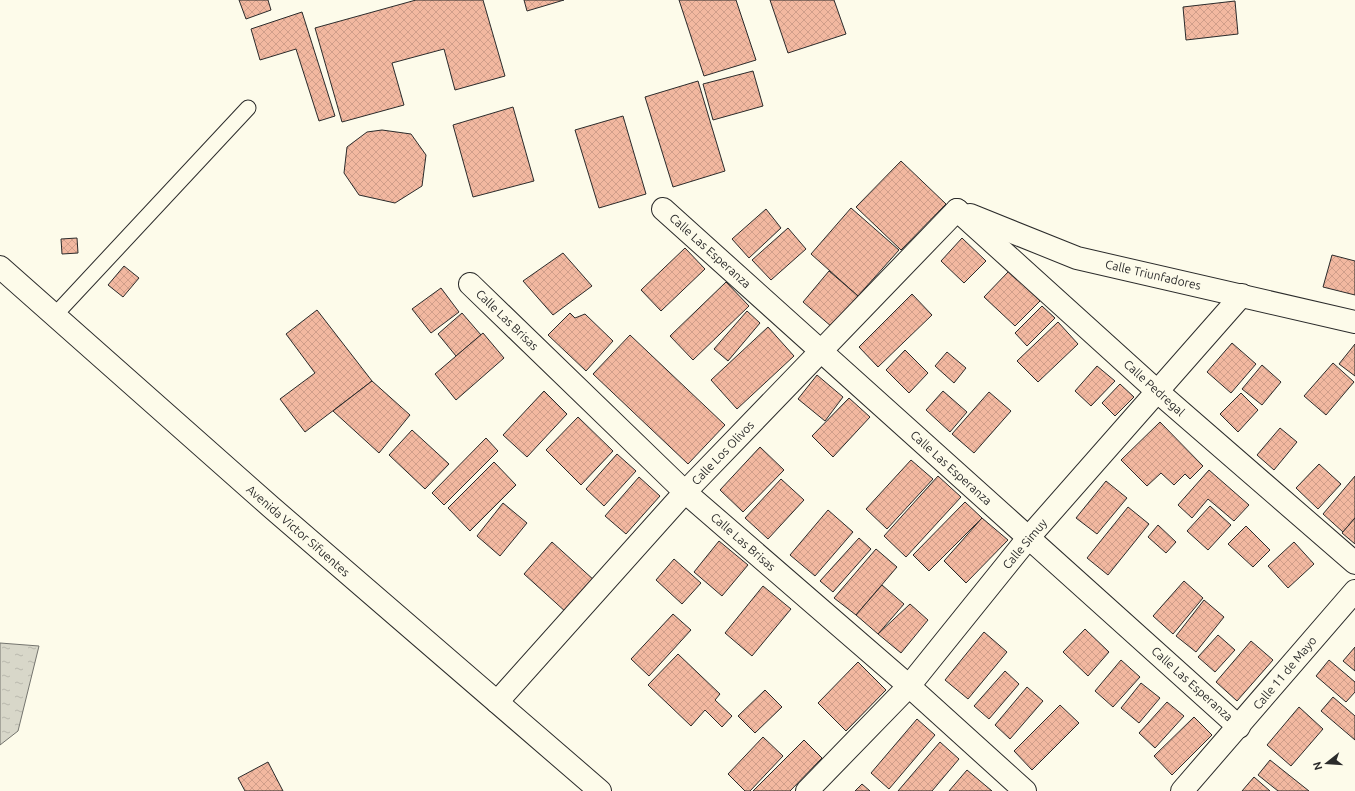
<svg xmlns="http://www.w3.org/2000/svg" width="1355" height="791" font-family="Ubuntu,sans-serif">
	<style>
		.water { fill: url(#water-ripples); stroke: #74746e }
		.building { fill: url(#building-cross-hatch); stroke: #2b2b2b }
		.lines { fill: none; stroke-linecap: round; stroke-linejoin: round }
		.lane-casing { stroke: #2b2b2b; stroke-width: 17 }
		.street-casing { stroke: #2b2b2b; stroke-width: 24 }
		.highway-casing { stroke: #2b2b2b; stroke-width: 24 }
		.lane { stroke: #fdfbea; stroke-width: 15 }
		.street { stroke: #fdfbea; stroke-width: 22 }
		.highway { stroke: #fdfbea; stroke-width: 22 }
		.labels { text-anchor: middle; stroke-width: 3; stroke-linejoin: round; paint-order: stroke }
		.street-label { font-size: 12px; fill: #2b2b2b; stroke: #fdfbea }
	</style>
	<defs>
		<pattern id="water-ripples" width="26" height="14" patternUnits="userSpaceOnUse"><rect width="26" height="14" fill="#d8d7c9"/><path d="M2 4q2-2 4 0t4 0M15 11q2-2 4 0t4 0" fill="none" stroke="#bab9ad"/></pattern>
		<pattern id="building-cross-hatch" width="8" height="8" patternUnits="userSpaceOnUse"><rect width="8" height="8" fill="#f2b8a0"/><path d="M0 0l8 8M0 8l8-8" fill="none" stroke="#d09e8a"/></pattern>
	</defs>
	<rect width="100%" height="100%" fill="#fdfbea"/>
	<polygon class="water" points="0,643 39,646 18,731 0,745"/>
	<g class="building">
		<polygon points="239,0 268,0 271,10 246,19"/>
		<polygon points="416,0 483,0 505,76 455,90 444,49 392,63 404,105 342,122 315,28"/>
		<polygon points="524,0 564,0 527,11"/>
		<polygon points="679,0 736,0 756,60 704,76"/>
		<polygon points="770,0 834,0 846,34 788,53"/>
		<polygon points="1235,1 1238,34 1186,40 1183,7"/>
		<polygon points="302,12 335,116 319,121 296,49 260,60 251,29"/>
		<polygon points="753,71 763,106 713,120 703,84"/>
		<polygon points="698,81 725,171 673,187 645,97"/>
		<polygon points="513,107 534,181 473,197 453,125"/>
		<polygon points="623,116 646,194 599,208 575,130"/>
		<polygon points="382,130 411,134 426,155 422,186 395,203 359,195 344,173 347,147 367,132"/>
		<polygon points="901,161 946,204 901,250 856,207"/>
		<polygon points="851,208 899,250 858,296 811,254"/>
		<polygon points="766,209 781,228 749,258 732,239"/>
		<polygon points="788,228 806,249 771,280 752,260"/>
		<polygon points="77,238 78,253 62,254 61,239"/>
		<polygon points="962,238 986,261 964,283 941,261"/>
		<polygon points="685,248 705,269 661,311 641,290"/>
		<polygon points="563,253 592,286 553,315 523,281"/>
		<polygon points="1332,255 1355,261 1355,295 1323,287"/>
		<polygon points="124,266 139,278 123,297 108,285"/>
		<polygon points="829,271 858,296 832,327 803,302"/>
		<polygon points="1009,271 1040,301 1015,326 984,297"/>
		<polygon points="726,282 749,306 693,360 670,336"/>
		<polygon points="441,288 459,312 431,333 412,309"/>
		<polygon points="912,294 932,315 878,367 859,347"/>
		<polygon points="1042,306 1055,318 1027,346 1015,333"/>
		<polygon points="317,310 372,381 305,432 280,399 315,373 286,334"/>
		<polygon points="747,311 760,323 728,361 714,349"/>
		<polygon points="462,313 481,335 456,356 438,334"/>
		<polygon points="570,313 575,318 585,314 613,341 586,371 548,335"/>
		<polygon points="1058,322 1078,344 1038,382 1017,361"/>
		<polygon points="768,327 794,356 737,409 711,380"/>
		<polygon points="483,333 504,358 456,400 435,374"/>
		<polygon points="630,335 725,425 688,464 593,374"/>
		<polygon points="1232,343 1256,364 1231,393 1207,372"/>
		<polygon points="1355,344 1355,376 1339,364"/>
		<polygon points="905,350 928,373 909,393 886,370"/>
		<polygon points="947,352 966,368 954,383 935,366"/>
		<polygon points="1333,363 1354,382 1326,415 1304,396"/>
		<polygon points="1262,365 1281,382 1262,405 1242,389"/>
		<polygon points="1097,366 1115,381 1091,406 1075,391"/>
		<polygon points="817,375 843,397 825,421 798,399"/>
		<polygon points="372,381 410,415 379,453 333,411"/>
		<polygon points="1120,384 1134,397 1115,416 1102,403"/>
		<polygon points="544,391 567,414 527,457 503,435"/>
		<polygon points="943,391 967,412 950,432 926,410"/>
		<polygon points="989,392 1011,411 974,453 952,434"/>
		<polygon points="1241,393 1258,410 1238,432 1220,414"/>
		<polygon points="849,398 870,417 833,457 812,436"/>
		<polygon points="578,417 613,451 581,485 546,450"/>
		<polygon points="1160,422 1203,466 1190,479 1185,474 1174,485 1161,473 1147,486 1121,460"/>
		<polygon points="1280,428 1297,442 1274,470 1257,455"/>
		<polygon points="412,430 449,464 425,489 389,455"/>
		<polygon points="486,438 498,451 444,505 432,493"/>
		<polygon points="760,447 784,470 743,512 720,490"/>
		<polygon points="617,454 636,471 604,506 586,489"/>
		<polygon points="911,460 933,479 887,529 866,509"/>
		<polygon points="494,462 516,485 470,531 448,508"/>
		<polygon points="1319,464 1341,484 1318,509 1296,488"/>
		<polygon points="1209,470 1249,505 1234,521 1208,499 1192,518 1178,505"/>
		<polygon points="938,476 961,497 906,557 884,536"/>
		<polygon points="1355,476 1355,518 1343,532 1323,514"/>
		<polygon points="639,477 660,496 626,534 605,516"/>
		<polygon points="781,479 804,500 768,539 745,518"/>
		<polygon points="1106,481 1127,498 1097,534 1076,518"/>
		<polygon points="965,502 982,518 929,571 913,555"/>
		<polygon points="503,503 527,523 500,556 477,536"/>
		<polygon points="1210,506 1231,525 1208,550 1187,531"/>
		<polygon points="1128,507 1149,524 1108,575 1087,558"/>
		<polygon points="828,510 853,532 815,576 790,555"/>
		<polygon points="982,518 1008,540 966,583 944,561"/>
		<polygon points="1355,518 1355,544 1342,533"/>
		<polygon points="1158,525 1176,542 1166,553 1148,537"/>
		<polygon points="1246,526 1270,550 1253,567 1228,544"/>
		<polygon points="859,538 871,549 833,592 820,581"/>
		<polygon points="719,541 748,565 722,596 694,572"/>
		<polygon points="552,542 595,581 567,613 524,574"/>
		<polygon points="1294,542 1314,564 1288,588 1268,566"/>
		<polygon points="876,549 897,567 856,615 834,598"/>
		<polygon points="674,559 701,583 682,604 656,580"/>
		<polygon points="1184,581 1203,598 1173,634 1153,616"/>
		<polygon points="882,585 904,604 878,634 856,615"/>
		<polygon points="763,586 791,609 752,656 725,633"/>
		<polygon points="1204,600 1224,617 1196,652 1176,636"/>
		<polygon points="910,604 928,620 901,653 878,634"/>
		<polygon points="673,614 691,630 649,676 631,659"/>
		<polygon points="1085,629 1109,652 1088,676 1063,652"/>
		<polygon points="984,632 1007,652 968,699 945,680"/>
		<polygon points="1218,635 1235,650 1215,672 1198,657"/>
		<polygon points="1251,641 1273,660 1237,701 1216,682"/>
		<polygon points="1355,647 1355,671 1343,661"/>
		<polygon points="678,654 720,694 715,700 732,716 722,727 705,710 691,726 648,685"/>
		<polygon points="1121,660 1140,677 1113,707 1095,691"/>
		<polygon points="1329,660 1355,682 1355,692 1346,702 1316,676"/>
		<polygon points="858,662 886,690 846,731 818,703"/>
		<polygon points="1005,671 1019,684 989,719 974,706"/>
		<polygon points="1141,683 1160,698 1139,723 1121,708"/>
		<polygon points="1027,687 1043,701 1010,739 995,725"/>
		<polygon points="765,690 782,707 755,733 738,716"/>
		<polygon points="1333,697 1355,716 1355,740 1321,711"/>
		<polygon points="1167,702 1184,716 1155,748 1139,733"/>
		<polygon points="1060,705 1079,723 1032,770 1014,751"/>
		<polygon points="1299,707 1323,729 1291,766 1267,745"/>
		<polygon points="1194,717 1212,735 1172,775 1154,756"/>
		<polygon points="917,719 935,735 889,789 871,773"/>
		<polygon points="763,737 783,756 750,791 745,791 728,774"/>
		<polygon points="804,740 822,758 790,791 753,791"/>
		<polygon points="940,742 959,759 932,791 898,791"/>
		<polygon points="1270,760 1309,791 1278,791 1258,775"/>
		<polygon points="268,762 283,791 245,791 238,778"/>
		<polygon points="967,770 992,791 949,791"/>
		<polygon points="1254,777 1270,791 1242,791"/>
		<polygon points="862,784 870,791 855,791"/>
	</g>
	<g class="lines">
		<g class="lane-casing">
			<polyline id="lane" points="54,316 248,108"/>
		</g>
		<g class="street-casing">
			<g id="street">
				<polyline points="663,209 1239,727"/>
				<polyline points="957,210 1158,392 1355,563"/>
				<polyline points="970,215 1077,258 1355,322"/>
				<polyline points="470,284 685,492 909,686 1025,791"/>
				<polyline points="497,702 685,492 957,210"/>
				<polyline points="807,791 909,686 1029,537 1242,295"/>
				<polyline points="1182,791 1355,591"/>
			</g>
		</g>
		<g class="highway-casing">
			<polyline id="highway" points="0,267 271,507 600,791"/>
		</g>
		<use href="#lane" class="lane"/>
		<use href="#street" class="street"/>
		<use href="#highway" class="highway"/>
	</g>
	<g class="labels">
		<g class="street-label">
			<text transform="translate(710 251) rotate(42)" y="4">Calle Las Esperanza</text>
			<text transform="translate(1153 275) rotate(13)" y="4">Calle Triunfadores</text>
			<text transform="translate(507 320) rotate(44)" y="4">Calle Las Brisas</text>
			<text transform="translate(1154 388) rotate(42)" y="4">Calle Pedregal</text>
			<text transform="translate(723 453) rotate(-46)" y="4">Calle Los Olivos</text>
			<text transform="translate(951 468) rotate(42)" y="4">Calle Las Esperanza</text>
			<text transform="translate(298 531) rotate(41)" y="4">Avenida Victor Sifuentes</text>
			<text transform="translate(743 542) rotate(41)" y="4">Calle Las Brisas</text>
			<text transform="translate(1025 544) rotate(-50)" y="4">Calle Simuy</text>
			<text transform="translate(1285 673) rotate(-50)" y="4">Calle 11 de Mayo</text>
			<text transform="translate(1192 684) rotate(42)" y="4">Calle Las Esperanza</text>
		</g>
	</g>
	<g transform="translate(1327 763) rotate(253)" stroke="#fdfbea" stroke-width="3" paint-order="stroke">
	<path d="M0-3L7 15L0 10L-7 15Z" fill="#2b2b2b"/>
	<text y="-6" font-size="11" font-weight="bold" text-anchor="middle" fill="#2b2b2b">N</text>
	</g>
</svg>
